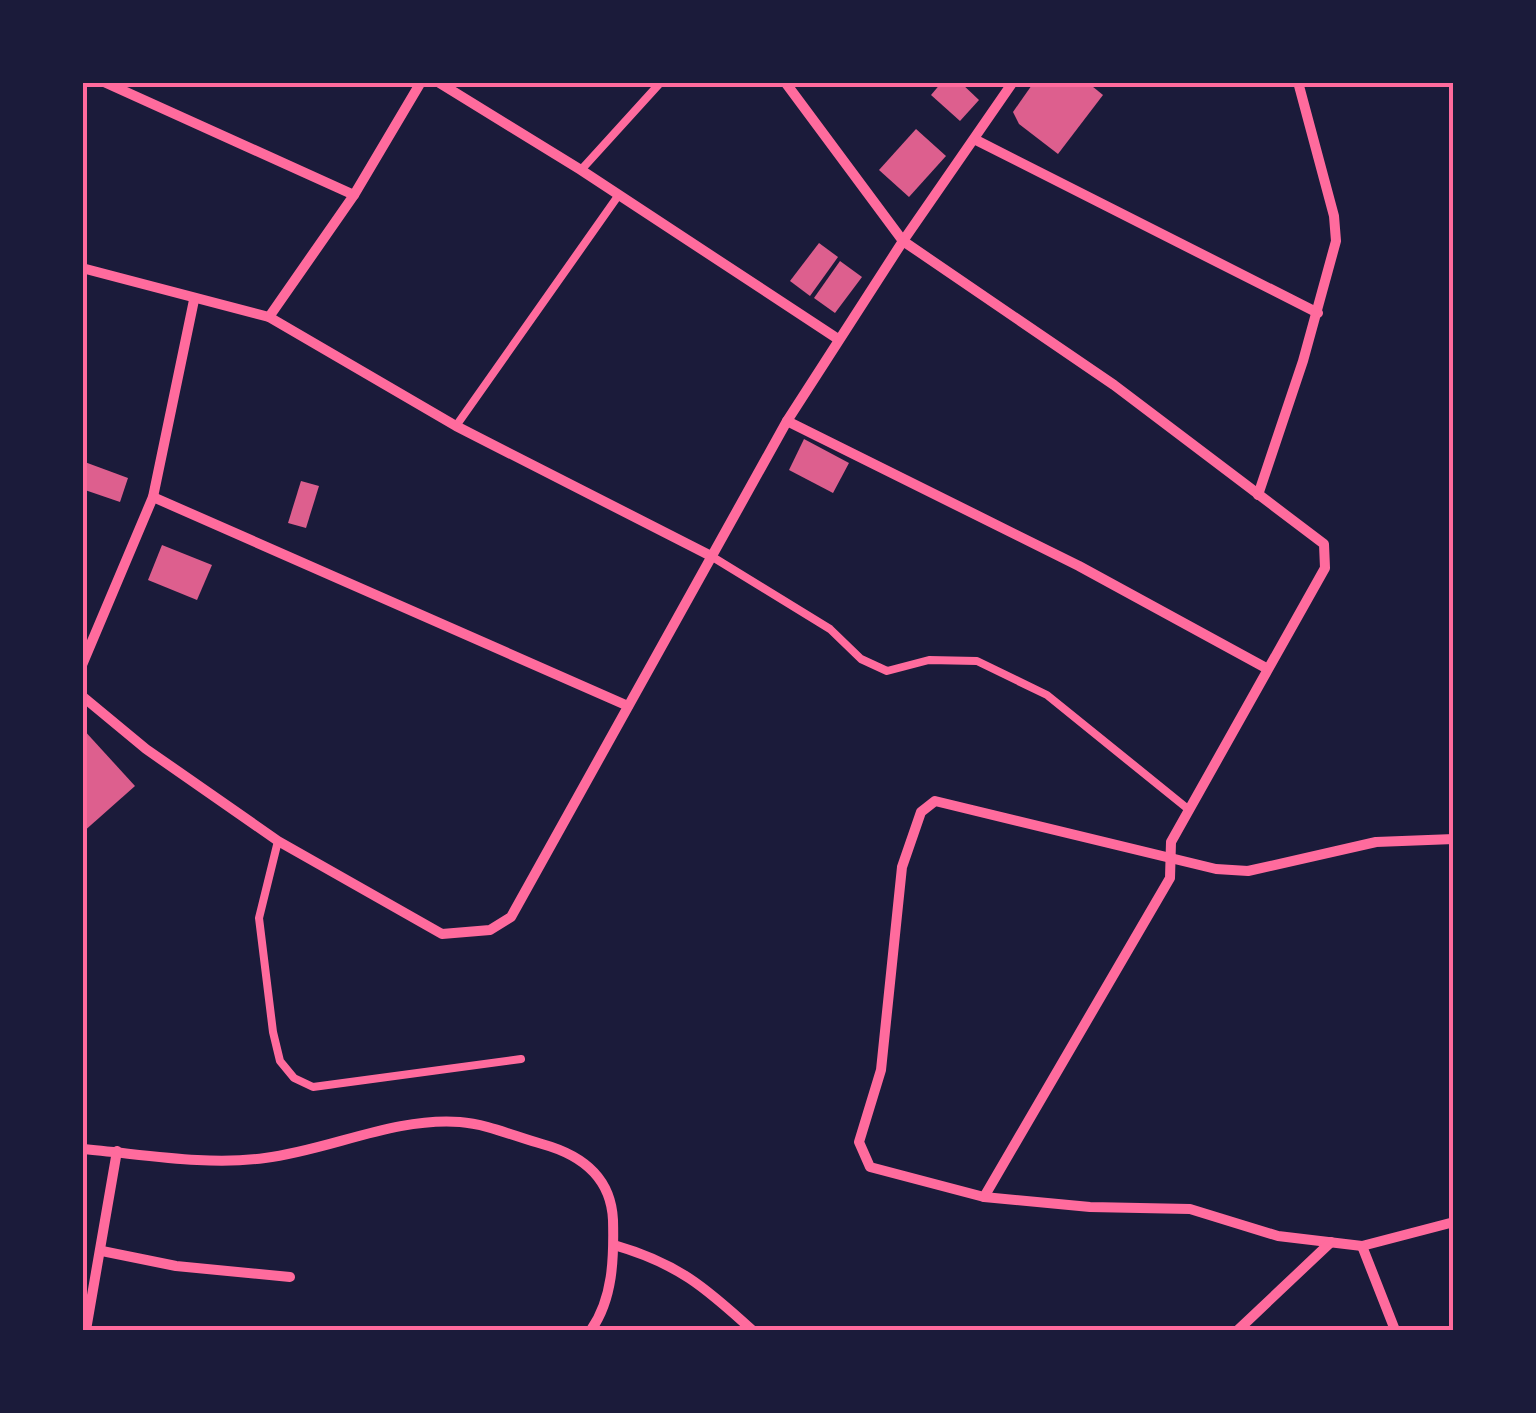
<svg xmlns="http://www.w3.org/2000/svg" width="1536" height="1413" font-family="Cabin,sans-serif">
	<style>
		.building { fill: #dd5f8e }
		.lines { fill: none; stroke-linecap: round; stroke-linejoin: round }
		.service { stroke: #ff6b9d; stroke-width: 8 }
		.minor { stroke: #ff6b9d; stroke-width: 10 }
		.neatline { fill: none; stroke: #ff6b9d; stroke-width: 4 }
	</style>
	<rect width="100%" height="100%" fill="#1b1b3a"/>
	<g class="building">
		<polygon points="942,82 960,82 979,100 960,121 931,95"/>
		<polygon points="1034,82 1087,82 1103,95 1058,154 1019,124 1013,112"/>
		<polygon points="916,129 946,156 909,197 879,170"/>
		<polygon points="819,243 838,257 810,296 790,281"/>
		<polygon points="840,261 862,277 835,313 814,298"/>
		<polygon points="804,439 849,463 833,493 789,470"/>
		<polygon points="82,461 128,478 120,502 82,489"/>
		<polygon points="301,481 319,486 306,528 288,523"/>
		<polygon points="162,545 212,565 197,600 148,580"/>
		<polygon points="82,728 135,786 82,833"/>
	</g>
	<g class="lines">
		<g class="service">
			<polyline points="581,170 661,82"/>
			<polyline points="456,426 618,196"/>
			<polyline points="711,556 830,629 861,659 887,671 929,660 977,661 1047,695 1188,809"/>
			<polyline points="278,841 259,918 273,1032 280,1061 294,1078 313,1087 521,1059"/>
		</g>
		<g class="minor">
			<polyline points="104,82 354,195"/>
			<polyline points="438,82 581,170 838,339"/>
			<polyline points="785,82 903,241 1114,385 1324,544 1325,568 1171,842 1170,878 984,1197"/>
			<polyline points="976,140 1318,313"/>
			<polyline points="82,268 269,317 456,426 711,556"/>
			<polyline points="269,317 354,195 421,82"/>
			<polyline points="787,421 1079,566 1266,668"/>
			<polyline points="1258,495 1303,361 1336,241 1334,216 1298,82"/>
			<polyline points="153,497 628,706"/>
			<polyline points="82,665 153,497 194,300"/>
			<polyline points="82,696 146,749 278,841 442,934 490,930 511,917 787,421 903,241 1013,82"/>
			<polyline points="1454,839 1376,842 1248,871 1216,869 935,801 921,812 902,867 881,1070 859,1142 870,1167 984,1197 1090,1207 1190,1209 1278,1236 1362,1246 1454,1222"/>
			<path d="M82,1149C142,1154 206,1166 265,1158C330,1150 394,1117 460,1122C487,1124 516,1137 542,1144C582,1155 611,1177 613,1220C614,1258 613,1299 591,1330"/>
			<path d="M614,1245C677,1263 705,1287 752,1330"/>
			<polyline points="1362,1246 1395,1330"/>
			<polyline points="102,1251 176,1266 290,1277"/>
			<polyline points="86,1330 117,1151"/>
			<polyline points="1238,1330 1331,1242"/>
		</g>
	</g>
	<rect width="1536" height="1413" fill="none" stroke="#1b1b3a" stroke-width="170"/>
	<rect x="85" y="85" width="1366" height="1243" class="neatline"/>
</svg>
